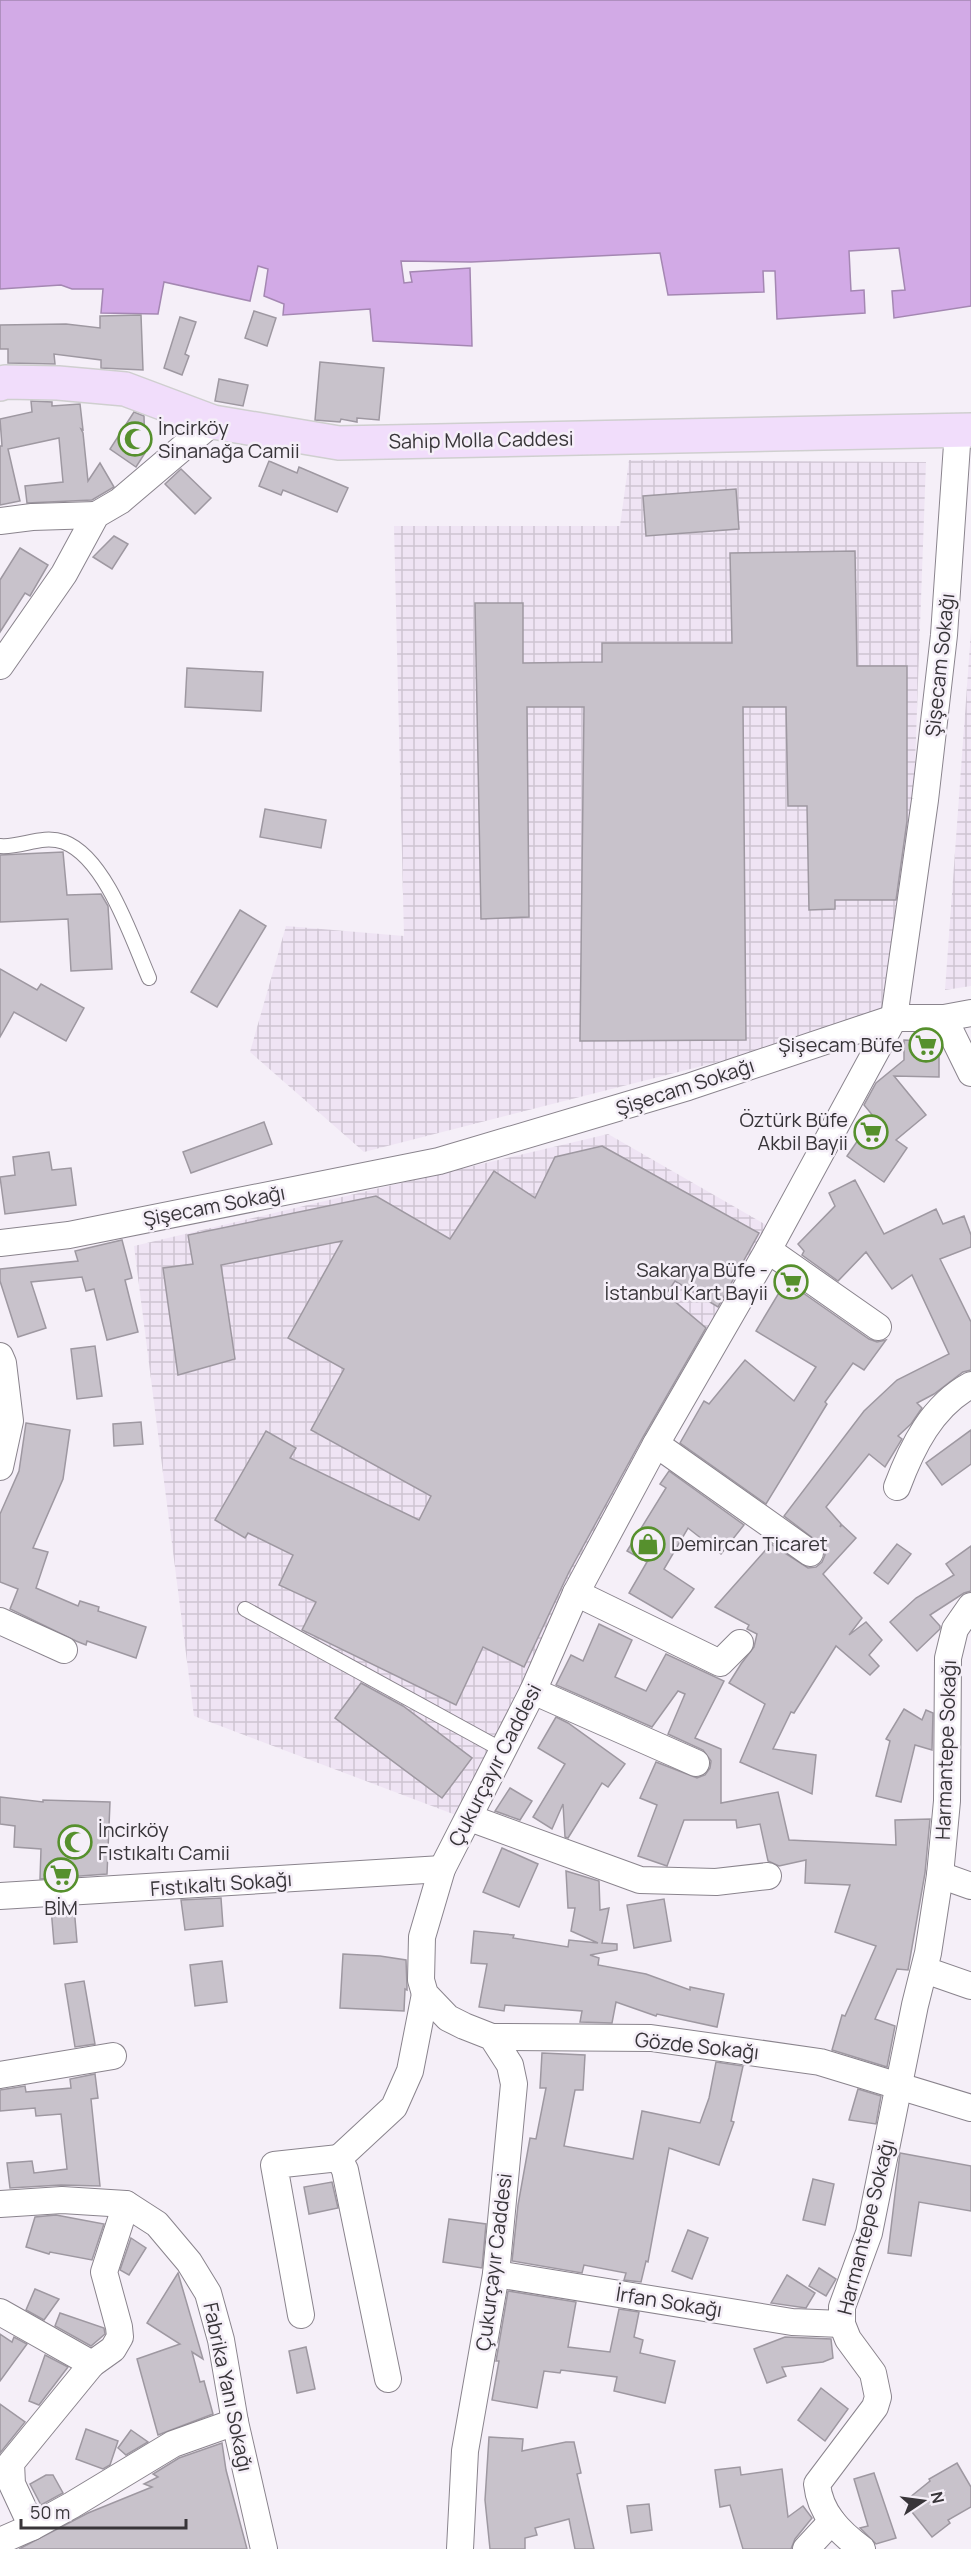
<svg xmlns="http://www.w3.org/2000/svg" width="971" height="2549" font-family="Manrope,sans-serif">
	<style>
		.industrial { fill: url(#industrial-grid) }
		.water { fill: #d2aae6; stroke: #a487b2; stroke-width: 1.5 }
		.building { fill: #c8c2cb; stroke: #9e98a1; stroke-width: 1.5 }
		.lines { fill: none; stroke-linecap: round; stroke-linejoin: round }
		.lane-casing { stroke: #8a848d; stroke-width: 16 }
		.street-casing { stroke: #8a848d; stroke-width: 28 }
		.primary-casing { stroke: #cfcfcf; stroke-width: 36 }
		.lane { stroke: #fff; stroke-width: 14 }
		.street { stroke: #fff; stroke-width: 26 }
		.primary { stroke: #f1ddfb; stroke-width: 33 }
		.labels { text-anchor: middle; stroke-width: 5; stroke-linejoin: round; paint-order: stroke }
		.poi-label { font-size: 20px; fill: #383539; stroke: #f5eff8; text-anchor: start }
		.street-label { font-size: 20px; fill: #383539; stroke: #f5eff8 }
	</style>
	<defs>
		<pattern id="industrial-grid" width="8" height="8" patternUnits="userSpaceOnUse" patternTransform="scale(1.5)"><rect width="8" height="8" fill="#efe4f4"/><path d="M0 4h8M4 0v8" fill="none" stroke="#cec4d2"/></pattern>
	</defs>
	<rect width="100%" height="100%" fill="#f5eff8"/>
	<g class="industrial">
		<polygon points="629,460 926,462 915,765 898,1016 364,1152 250,1052 286,926 404,936 394,526 620,526"/>
		<polygon points="971,631 971,986 945,990"/>
		<polygon points="608,1134 773,1229 461,1817 194,1716 134,1246"/>
	</g>
	<polygon class="water" points="0,0 971,0 971,306 894,318 892,291 905,290 899,248 849,251 851,291 864,290 865,313 777,319 775,271 763,271 764,292 668,295 660,253 471,262 401,261 404,283 412,282 410,272 470,268 472,346 373,341 370,309 283,315 284,304 264,296 268,269 258,266 250,301 164,282 158,314 101,313 103,289 72,289 61,285 0,289"/>
	<g class="building">
		<polygon points="254,311 276,318 267,346 245,338"/>
		<polygon points="141,315 143,370 101,368 101,360 54,354 55,364 8,363 8,349 0,349 0,325 66,324 100,328 100,316"/>
		<polygon points="180,317 196,322 185,354 189,356 182,375 164,368"/>
		<polygon points="320,362 384,368 379,420 357,418 357,422 341,419 340,422 315,420"/>
		<polygon points="219,379 248,385 243,406 215,401"/>
		<polygon points="31,401 52,402 52,406 80,404 83,430 81,429 83,433 88,481 100,463 114,487 92,500 27,503 25,486 63,482 59,438 8,449 20,501 0,505 0,446 2,446 0,419 32,412"/>
		<polygon points="134,412 144,416 145,453 136,467 110,449"/>
		<polygon points="269,461 297,473 299,467 348,488 337,512 283,490 281,495 259,486"/>
		<polygon points="181,469 211,498 195,514 165,484"/>
		<polygon points="736,489 739,529 646,536 643,496"/>
		<polygon points="114,536 128,544 112,569 93,557"/>
		<polygon points="20,548 48,565 30,596 25,593 0,632 0,580"/>
		<polygon points="855,551 857,666 907,666 907,821 896,900 835,900 835,909 809,910 807,806 788,806 786,707 743,707 746,1040 580,1041 584,707 527,707 529,917 481,919 475,603 523,603 523,663 602,662 602,643 732,643 730,553"/>
		<polygon points="187,668 263,672 261,711 185,707"/>
		<polygon points="265,809 326,820 321,848 260,837"/>
		<polygon points="63,852 67,895 101,894 108,906 112,969 71,971 68,919 0,922 0,855"/>
		<polygon points="240,910 266,926 217,1007 191,992"/>
		<polygon points="0,969 37,990 41,984 84,1008 66,1041 14,1012 0,1037"/>
		<polygon points="904,1040 939,1042 939,1077 894,1076 926,1115 896,1140 907,1148 884,1182 847,1156 874,1117 864,1105 876,1083 904,1060"/>
		<polygon points="264,1122 272,1144 191,1173 183,1152"/>
		<polygon points="602,1146 759,1233 718,1307 675,1281 666,1294 706,1328 643,1437 569,1572 524,1667 483,1647 456,1705 302,1630 316,1602 279,1585 293,1555 248,1533 245,1538 215,1520 266,1431 296,1448 290,1458 419,1520 431,1496 311,1430 344,1369 288,1338 342,1241 221,1265 235,1359 178,1375 163,1268 193,1264 188,1235 376,1196 450,1239 494,1171 535,1198 555,1157"/>
		<polygon points="49,1152 52,1170 71,1168 76,1205 5,1214 0,1177 15,1175 13,1157"/>
		<polygon points="855,1180 884,1234 936,1209 943,1224 964,1216 971,1235 971,1247 940,1259 971,1322 971,1370 963,1372 934,1394 917,1403 922,1408 911,1424 898,1436 902,1439 885,1467 869,1454 826,1507 841,1524 840,1527 842,1525 856,1538 823,1574 862,1618 849,1635 866,1622 882,1640 869,1655 879,1666 870,1675 836,1646 794,1713 791,1712 773,1749 816,1755 812,1794 740,1762 765,1704 729,1683 741,1664 754,1647 757,1634 747,1629 749,1625 715,1607 771,1544 808,1568 816,1567 822,1562 825,1555 823,1546 784,1516 864,1411 897,1380 949,1354 912,1275 892,1289 866,1252 838,1281 802,1255 804,1251 798,1244 835,1206 829,1193"/>
		<polygon points="122,1240 132,1278 125,1280 138,1332 107,1340 94,1289 86,1291 82,1277 31,1282 46,1328 18,1337 0,1281 0,1269 78,1261 75,1251"/>
		<polygon points="786,1281 869,1339 877,1342 886,1340 864,1370 853,1363 825,1402 827,1404 766,1504 680,1443 704,1401 709,1404 745,1360 794,1401 816,1367 756,1331"/>
		<polygon points="95,1346 102,1396 77,1399 71,1349"/>
		<polygon points="141,1422 143,1444 114,1446 113,1424"/>
		<polygon points="26,1423 70,1430 63,1479 33,1548 48,1552 36,1588 78,1606 80,1601 99,1607 98,1611 146,1627 136,1658 87,1641 86,1645 76,1641 10,1609 18,1589 0,1582 0,1514 19,1471"/>
		<polygon points="971,1430 971,1464 942,1485 926,1463"/>
		<polygon points="669,1471 744,1525 721,1554 688,1528 664,1569 694,1589 672,1618 629,1593 647,1562 627,1551 666,1488 660,1484"/>
		<polygon points="897,1544 911,1554 888,1584 874,1573"/>
		<polygon points="971,1546 971,1591 964,1593 930,1615 940,1626 940,1629 917,1651 890,1622 916,1598 954,1575 946,1564"/>
		<polygon points="599,1624 632,1640 615,1677 646,1691 666,1654 724,1681 695,1738 721,1749 721,1803 778,1792 789,1840 896,1845 895,1820 930,1819 925,1873 908,1970 897,1969 875,2019 895,2026 887,2067 832,2050 842,2015 845,2016 876,1946 835,1932 850,1885 805,1883 806,1860 779,1866 768,1861 760,1824 737,1828 736,1820 684,1820 667,1866 638,1856 657,1805 640,1798 656,1762 697,1778 705,1775 710,1768 711,1761 703,1750 668,1734 685,1694 678,1691 652,1727 556,1685 571,1655 583,1661"/>
		<polygon points="361,1683 403,1706 472,1758 442,1798 335,1718"/>
		<polygon points="904,1709 922,1720 926,1710 933,1713 932,1750 915,1745 901,1802 876,1796 890,1741 886,1739"/>
		<polygon points="556,1717 568,1723 625,1764 608,1787 602,1783 568,1838 565,1837 563,1804 552,1829 533,1817 565,1764 538,1748"/>
		<polygon points="510,1788 532,1801 520,1820 495,1811"/>
		<polygon points="0,1797 43,1802 43,1800 110,1802 107,1874 40,1879 41,1849 14,1847 15,1826 0,1824"/>
		<polygon points="502,1848 538,1864 519,1907 483,1892"/>
		<polygon points="566,1871 599,1881 600,1910 609,1908 602,1943 617,1944 617,1950 590,1955 599,1958 598,1965 646,1974 690,1990 690,1987 724,1994 717,2027 657,2014 656,2016 616,2002 612,2023 580,2022 582,2011 505,2005 504,2011 479,2007 487,1964 471,1963 474,1931 514,1935 513,1938 568,1947 569,1940 598,1943 571,1931 575,1908 568,1908"/>
		<polygon points="221,1898 223,1926 185,1930 181,1900"/>
		<polygon points="664,1899 671,1941 634,1948 627,1905"/>
		<polygon points="74,1907 77,1942 54,1944 51,1908"/>
		<polygon points="343,1954 380,1956 406,1960 407,1987 407,1990 405,1989 404,2011 340,2008"/>
		<polygon points="222,1961 227,2002 195,2006 190,1965"/>
		<polygon points="84,1981 95,2044 75,2047 65,1984"/>
		<polygon points="542,2053 585,2055 583,2090 575,2090 564,2146 633,2159 642,2111 700,2123 709,2098 716,2062 743,2066 731,2121 734,2122 719,2165 669,2148 648,2262 646,2261 641,2282 624,2280 626,2273 584,2265 582,2273 512,2261 518,2205 530,2138 536,2139 546,2088 540,2088"/>
		<polygon points="95,2074 98,2098 91,2099 100,2186 61,2185 10,2188 7,2163 32,2161 34,2173 67,2169 61,2114 36,2116 35,2108 0,2111 0,2090 25,2086 26,2092 71,2088 70,2079"/>
		<polygon points="858,2089 881,2096 876,2124 849,2120"/>
		<polygon points="900,2153 971,2166 971,2211 919,2202 911,2256 888,2253"/>
		<polygon points="813,2179 834,2184 825,2225 803,2220"/>
		<polygon points="332,2182 338,2208 309,2214 304,2187"/>
		<polygon points="56,2215 104,2224 92,2260 50,2252 49,2254 26,2247 35,2217"/>
		<polygon points="449,2219 486,2224 482,2268 443,2262"/>
		<polygon points="688,2230 708,2238 692,2279 672,2271"/>
		<polygon points="131,2238 146,2248 129,2275 120,2270"/>
		<polygon points="819,2268 836,2279 826,2296 809,2286"/>
		<polygon points="178,2273 203,2359 192,2352 200,2382 204,2381 213,2414 158,2435 137,2359 180,2344 147,2323"/>
		<polygon points="787,2275 815,2293 806,2308 771,2303"/>
		<polygon points="35,2289 59,2299 44,2320 26,2310"/>
		<polygon points="508,2291 576,2302 568,2347 610,2352 619,2309 639,2312 634,2337 643,2340 640,2353 675,2361 665,2403 614,2391 617,2377 561,2370 560,2373 544,2371 537,2408 492,2400 499,2361 496,2361"/>
		<polygon points="60,2313 104,2328 105,2334 91,2346 55,2326"/>
		<polygon points="0,2334 12,2342 14,2337 27,2344 0,2381"/>
		<polygon points="785,2337 831,2339 833,2358 823,2362 782,2367 786,2376 767,2383 754,2349"/>
		<polygon points="306,2347 315,2389 297,2393 289,2351"/>
		<polygon points="45,2355 68,2367 39,2405 29,2401"/>
		<polygon points="821,2388 848,2409 825,2441 798,2420"/>
		<polygon points="0,2404 25,2422 0,2453"/>
		<polygon points="86,2429 118,2441 110,2465 103,2469 76,2459"/>
		<polygon points="131,2430 148,2442 126,2455 118,2448"/>
		<polygon points="489,2437 523,2439 522,2451 566,2442 574,2442 581,2473 577,2474 594,2549 575,2549 569,2519 535,2528 537,2535 525,2538 525,2549 490,2549 485,2500"/>
		<polygon points="222,2443 226,2470 247,2549 19,2549 88,2513 152,2487 144,2484 158,2477 153,2474 179,2458"/>
		<polygon points="957,2463 971,2487 971,2507 948,2520 950,2523 932,2537 904,2502 930,2481 929,2479"/>
		<polygon points="740,2467 741,2475 782,2469 788,2517 803,2506 812,2518 795,2539 791,2549 743,2549 730,2505 720,2507 715,2470"/>
		<polygon points="874,2473 896,2538 876,2544 860,2528 868,2526 854,2479"/>
		<polygon points="46,2475 53,2475 63,2493 41,2505 30,2484"/>
		<polygon points="649,2504 652,2530 631,2533 627,2506"/>
	</g>
	<g class="lines">
		<g class="lane-casing">
			<g id="lane">
				<path d="M0,846C22,848 41,834 64,842C106,858 132,939 149,978"/>
				<polyline points="245,1609 504,1751"/>
			</g>
		</g>
		<g class="street-casing">
			<g id="street">
				<polyline points="0,521 32,517 96,515"/>
				<polyline points="0,666 64,574 96,515 120,501 213,422"/>
				<polyline points="944,1018 971,1073"/>
				<polyline points="0,1243 69,1235 439,1161 688,1087 894,1018 944,1018 971,1013"/>
				<polyline points="768,1250 878,1327"/>
				<polyline points="0,1356 3,1363 10,1421 0,1467"/>
				<polyline points="656,1444 810,1553"/>
				<path d="M897,1487C912,1447 932,1406 971,1385"/>
				<polyline points="576,1593 720,1663 740,1643"/>
				<polyline points="0,1621 64,1650"/>
				<polyline points="533,1691 696,1763"/>
				<polyline points="470,1818 640,1880 716,1882 768,1876"/>
				<polyline points="940,1875 971,1886"/>
				<polyline points="0,1896 442,1869"/>
				<polyline points="925,1970 971,1986"/>
				<polyline points="492,2037 651,2038 820,2062 971,2108"/>
				<polyline points="0,2075 113,2056"/>
				<polyline points="0,2204 62,2200 126,2204 157,2224 189,2262 208,2293 221,2340 235,2422 264,2549"/>
				<polyline points="496,2274 792,2322 842,2324"/>
				<polyline points="0,2312 92,2364"/>
				<polyline points="301,2315 274,2165 339,2158"/>
				<polyline points="388,2379 345,2170 339,2158 394,2107 410,2071 425,1994"/>
				<polyline points="32,2527 12,2484 11,2463 92,2364 113,2349 120,2337 119,2327 104,2272 126,2204"/>
				<polyline points="0,2541 32,2527 72,2505 173,2444 235,2422"/>
				<polyline points="460,2549 465,2451 496,2274 514,2084 510,2065 492,2037 464,2026 448,2018 425,1994 421,1980 422,1937 442,1869 533,1691 576,1593 656,1444 768,1250 894,1018 925,800 944,635 958,430"/>
				<polyline points="806,2549 832,2521"/>
				<path d="M862,2549C839,2532 820,2513 817,2484L875,2407L878,2397L873,2373L848,2339L842,2324V2307L869,2233L915,2005L928,1953L940,1875L947,1801L948,1658L955,1629L971,1606"/>
			</g>
		</g>
		<g class="primary-casing">
			<polyline id="primary" points="0,384 5,382 58,383 125,389 213,422 339,443 971,430"/>
		</g>
		<use href="#lane" class="lane"/>
		<use href="#street" class="street"/>
		<use href="#primary" class="primary"/>
	</g>
	<defs>
		<g id="mosque-ring" transform="scale(1.725)"><circle r="9.5" fill="#f5eff8" stroke="#56902d" stroke-width="1.5"/><path d="M3.5-4.9A6 6 0 1 0 3.5 4.9A5 5 0 1 1 3.5-4.9Z" fill="#56902d"/></g>
		<g id="supermarket-ring" transform="scale(1.725)"><circle r="9.5" fill="#f5eff8" stroke="#56902d" stroke-width="1.5"/><path d="M-6-5.5h2.5l.6 2H6L4.5 2H-2.5L-4.4-4H-6ZM-1.5 3.2a1.3 1.3 0 1 0 .1 0ZM3 3.2a1.3 1.3 0 1 0 .1 0Z" fill="#56902d"/></g>
		<g id="shop-ring" transform="scale(1.725)"><circle r="9.5" fill="#f5eff8" stroke="#56902d" stroke-width="1.5"/><path d="M-5-2.5h2.3a2.7 3.5 0 0 1 5.4 0H5L5.5 6h-11ZM-1.5-2.5h3a1.5 2.3 0 0 0-3 0Z" fill="#56902d"/></g>
	</defs>
	<g fill-rule="evenodd">
		<use href="#mosque-ring" x="135" y="439"/>
		<use href="#supermarket-ring" x="926" y="1045"/>
		<use href="#supermarket-ring" x="871" y="1132"/>
		<use href="#supermarket-ring" x="791" y="1282"/>
		<use href="#shop-ring" x="648" y="1544"/>
		<use href="#mosque-ring" x="75" y="1842"/>
		<use href="#supermarket-ring" x="61" y="1875"/>
	</g>
	<g class="labels">
		<g class="poi-label">
			<text x="158" y="435">İncirköy<tspan x="158" dy="23">Sinanağa Camii</tspan></text>
			<text x="903" y="1052" text-anchor="end">Şişecam Büfe</text>
			<text x="848" y="1127" text-anchor="end">Öztürk Büfe<tspan x="848" dy="23">Akbil Bayii</tspan></text>
			<text x="768" y="1277" text-anchor="end">Sakarya Büfe -<tspan x="768" dy="23">İstanbul Kart Bayii</tspan></text>
			<text x="671" y="1551">Demircan Ticaret</text>
			<text x="98" y="1837">İncirköy<tspan x="98" dy="23">Fıstıkaltı Camii</tspan></text>
			<text x="61" y="1915" text-anchor="middle">BİM</text>
		</g>
		<g class="street-label">
			<text transform="translate(481 440) rotate(-1)" y="7">Sahip Molla Caddesi</text>
			<text transform="translate(940 665) rotate(-84)" y="7">Şişecam Sokağı</text>
			<text transform="translate(685 1087) rotate(-18)" y="7">Şişecam Sokağı</text>
			<text transform="translate(214 1206) rotate(-11)" y="7">Şişecam Sokağı</text>
			<text transform="translate(946 1750) rotate(-88)" y="7">Harmantepe Sokağı</text>
			<text transform="translate(495 1765) rotate(-63)" y="7">Çukurçayır Caddesi</text>
			<text transform="translate(221 1884) rotate(-4)" y="7">Fıstıkaltı Sokağı</text>
			<text transform="translate(697 2046) rotate(6)" y="7">Gözde Sokağı</text>
			<text transform="translate(866 2227) rotate(-76)" y="7">Harmantepe Sokağı</text>
			<text transform="translate(494 2262) rotate(-83)" y="7">Çukurçayır Caddesi</text>
			<text transform="translate(669 2302) rotate(9)" y="7">İrfan Sokağı</text>
			<text transform="translate(228 2387) rotate(78)" y="7">Fabrika Yanı Sokağı</text>
		</g>
	</g>
	<g transform="translate(923 2501) rotate(77)" stroke="#f5eff8" stroke-width="4.5" paint-order="stroke">
	<path d="M0-4.5L10 22L0 15L-10 22Z" fill="#383539"/>
	<text y="-9" font-size="16" font-weight="bold" text-anchor="middle" fill="#383539">N</text>
	</g>
	<path d="M21 2519v9h165v-9" fill="none" stroke="#383539" stroke-width="3"/>
	<text x="30" y="2519" font-size="18" fill="#383539" stroke="#f5eff8" stroke-width="4.5" paint-order="stroke">50 m</text>
</svg>
